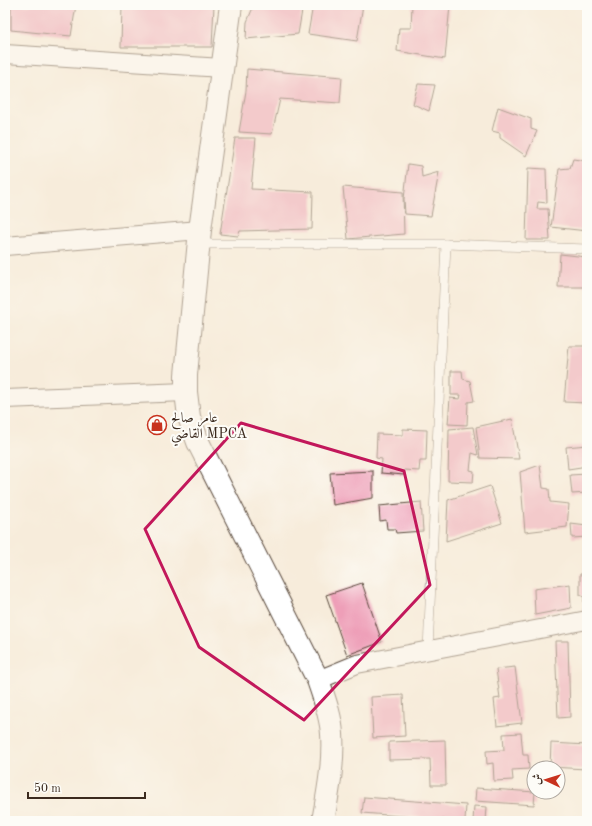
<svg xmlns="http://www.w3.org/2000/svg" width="592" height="826" font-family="'Old Standard TT',Amiri,serif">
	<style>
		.building { fill: #ee9fb8 }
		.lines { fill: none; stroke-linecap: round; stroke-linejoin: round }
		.service-casing { stroke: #57473a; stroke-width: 10 }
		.minor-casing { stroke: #57473a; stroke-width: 20 }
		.tertiary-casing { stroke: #57473a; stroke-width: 24 }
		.service { stroke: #fff; stroke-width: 9 }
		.minor { stroke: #fff; stroke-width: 18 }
		.tertiary { stroke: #fff; stroke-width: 22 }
		.marked { fill: none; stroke: #c2185b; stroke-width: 3; stroke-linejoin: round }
		.labels { text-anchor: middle; stroke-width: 4; stroke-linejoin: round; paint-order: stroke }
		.poi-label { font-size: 14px; fill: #3b2a1e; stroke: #fdfcf7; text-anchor: start }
	</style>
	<rect width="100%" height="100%" fill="#fdfcf7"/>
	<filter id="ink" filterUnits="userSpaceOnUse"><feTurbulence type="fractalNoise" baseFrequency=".025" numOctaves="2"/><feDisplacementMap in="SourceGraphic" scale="8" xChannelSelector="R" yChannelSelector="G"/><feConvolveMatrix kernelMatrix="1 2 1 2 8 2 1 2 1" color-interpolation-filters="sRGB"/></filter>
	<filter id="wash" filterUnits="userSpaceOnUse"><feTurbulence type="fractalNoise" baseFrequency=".012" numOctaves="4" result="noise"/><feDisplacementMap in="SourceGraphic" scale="16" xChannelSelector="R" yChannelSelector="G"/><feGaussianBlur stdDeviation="0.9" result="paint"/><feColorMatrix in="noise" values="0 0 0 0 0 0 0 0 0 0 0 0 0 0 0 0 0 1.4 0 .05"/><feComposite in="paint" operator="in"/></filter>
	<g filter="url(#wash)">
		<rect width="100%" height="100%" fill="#f7ecdb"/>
		<g id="blocks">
			<g class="building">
				<polygon points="11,5 76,5 71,36 11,30"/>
				<polygon points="122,5 214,5 212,47 121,47"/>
				<polygon points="254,5 303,5 298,34 246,39 247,22"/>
				<polygon points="313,5 363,5 357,41 308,34"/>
				<polygon points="412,5 450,5 445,59 397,51 399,28 411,28"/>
				<polygon points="247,69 342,77 340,103 280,99 272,134 239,132 246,91"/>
				<polygon points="418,84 435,85 429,111 413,104"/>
				<polygon points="498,107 531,119 531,129 537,131 526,156 500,138 500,133 492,131"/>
				<polygon points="235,138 256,138 251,189 313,192 312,229 240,231 238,236 220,234"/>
				<polygon points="573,159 587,161 587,231 551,227 559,169 570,168"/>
				<polygon points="408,164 421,166 422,177 439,172 431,216 405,214 404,199"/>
				<polygon points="528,168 546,169 547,203 538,202 537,209 548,209 550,240 526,240"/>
				<polygon points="343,187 403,192 404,234 348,239"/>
				<polygon points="560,254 587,257 587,287 558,287"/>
				<polygon points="569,346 587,346 587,403 564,402"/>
				<polygon points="451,371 462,371 463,379 470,381 474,401 468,402 467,425 448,424 450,398 460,399 461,395 451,395"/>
				<polygon points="512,419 519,459 480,458 476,427"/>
				<polygon points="473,427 478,455 472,453 470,470 474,471 473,482 448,481 449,429"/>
				<polygon points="403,429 427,430 426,461 420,461 419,471 404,470 404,475 381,473 382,459 376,458 377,434 403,435"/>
				<polygon points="587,445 587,461 581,467 568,469 566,447"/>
				<polygon points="540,465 543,488 549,489 550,502 569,504 567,527 525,532 520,472"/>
				<polygon points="373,471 373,498 333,505 330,473"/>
				<polygon points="587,474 587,493 572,494 570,475"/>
				<polygon points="490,486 502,523 446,541 448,500"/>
				<polygon points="421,502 423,531 396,533 395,529 387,529 386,520 380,521 379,506"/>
				<polygon points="571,524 587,526 587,537 572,538"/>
				<polygon points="585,542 587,542 587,616 583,616 584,597 580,595 580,574 584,574"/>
				<polygon points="362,583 382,642 347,655 326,595"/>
				<polygon points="570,584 571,608 535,615 534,589"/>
				<polygon points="555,641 568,641 570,717 558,718"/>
				<polygon points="515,667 522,723 497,726 494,699 500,698 496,669"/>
				<polygon points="403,695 405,736 373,738 371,697"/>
				<polygon points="521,733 523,755 528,755 529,769 512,770 513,780 494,781 493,763 487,764 486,751 504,750 503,734"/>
				<polygon points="445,740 446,785 431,785 430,759 389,760 389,742"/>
				<polygon points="551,743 587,745 586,769 550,767"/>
				<polygon points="476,788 535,792 534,805 475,801"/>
				<polygon points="364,797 466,805 465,821 362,813"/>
				<polygon points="474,806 487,807 486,821 473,821"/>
			</g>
		</g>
	</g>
	<g filter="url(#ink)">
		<use href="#blocks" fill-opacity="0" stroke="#57473a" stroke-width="1"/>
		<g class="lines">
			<g class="service-casing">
				<g id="service">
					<polyline points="199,244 446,244 587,249"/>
					<polyline points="428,650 446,244"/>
				</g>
			</g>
			<g class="minor-casing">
				<g id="minor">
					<polyline points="5,54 222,68"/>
					<polyline points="5,246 200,230"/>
					<polyline points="5,399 186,392"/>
					<polyline points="318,680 357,664 587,620"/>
				</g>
			</g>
			<g class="tertiary-casing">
				<path id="tertiary" d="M231,5L200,230L186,375V392L189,417L198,442L318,680C324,698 331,716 332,734C334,763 328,793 323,821"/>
			</g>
			<use href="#service" class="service"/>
			<use href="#minor" class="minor"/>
			<use href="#tertiary" class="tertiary"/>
		</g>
	</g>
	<path d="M0 0H592V826H0ZM241,423L404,471L430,585L304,720L199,647L145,529Z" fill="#f7ecdb" fill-opacity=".55" fill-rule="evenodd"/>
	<path class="marked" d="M241,423L404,471L430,585L304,720L199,647L145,529Z"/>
	<defs>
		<g id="shop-ring" transform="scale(1)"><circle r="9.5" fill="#fdfcf7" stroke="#c8321e" stroke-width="1.5"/><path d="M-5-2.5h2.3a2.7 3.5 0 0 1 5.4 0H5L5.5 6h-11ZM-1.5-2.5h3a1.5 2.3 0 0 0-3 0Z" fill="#c8321e"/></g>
	</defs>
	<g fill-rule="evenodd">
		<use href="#shop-ring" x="157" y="425"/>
	</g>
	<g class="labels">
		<g class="poi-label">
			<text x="171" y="422">عامر صالح<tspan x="171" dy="16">القاضي MPCA</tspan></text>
		</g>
	</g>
	<rect width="592" height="826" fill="none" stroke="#fdfcf7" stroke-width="20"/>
	<g transform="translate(546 780) rotate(274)"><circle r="19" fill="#fdfcf7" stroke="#afa8a0"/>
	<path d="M0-3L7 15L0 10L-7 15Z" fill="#c8321e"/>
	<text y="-6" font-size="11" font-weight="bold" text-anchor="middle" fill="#3b2a1e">ش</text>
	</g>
	<path d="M28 792v6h117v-6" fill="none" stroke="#3b2a1e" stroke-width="2"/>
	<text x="34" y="792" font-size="12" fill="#3b2a1e" stroke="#fdfcf7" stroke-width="3" paint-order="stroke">50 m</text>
</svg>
